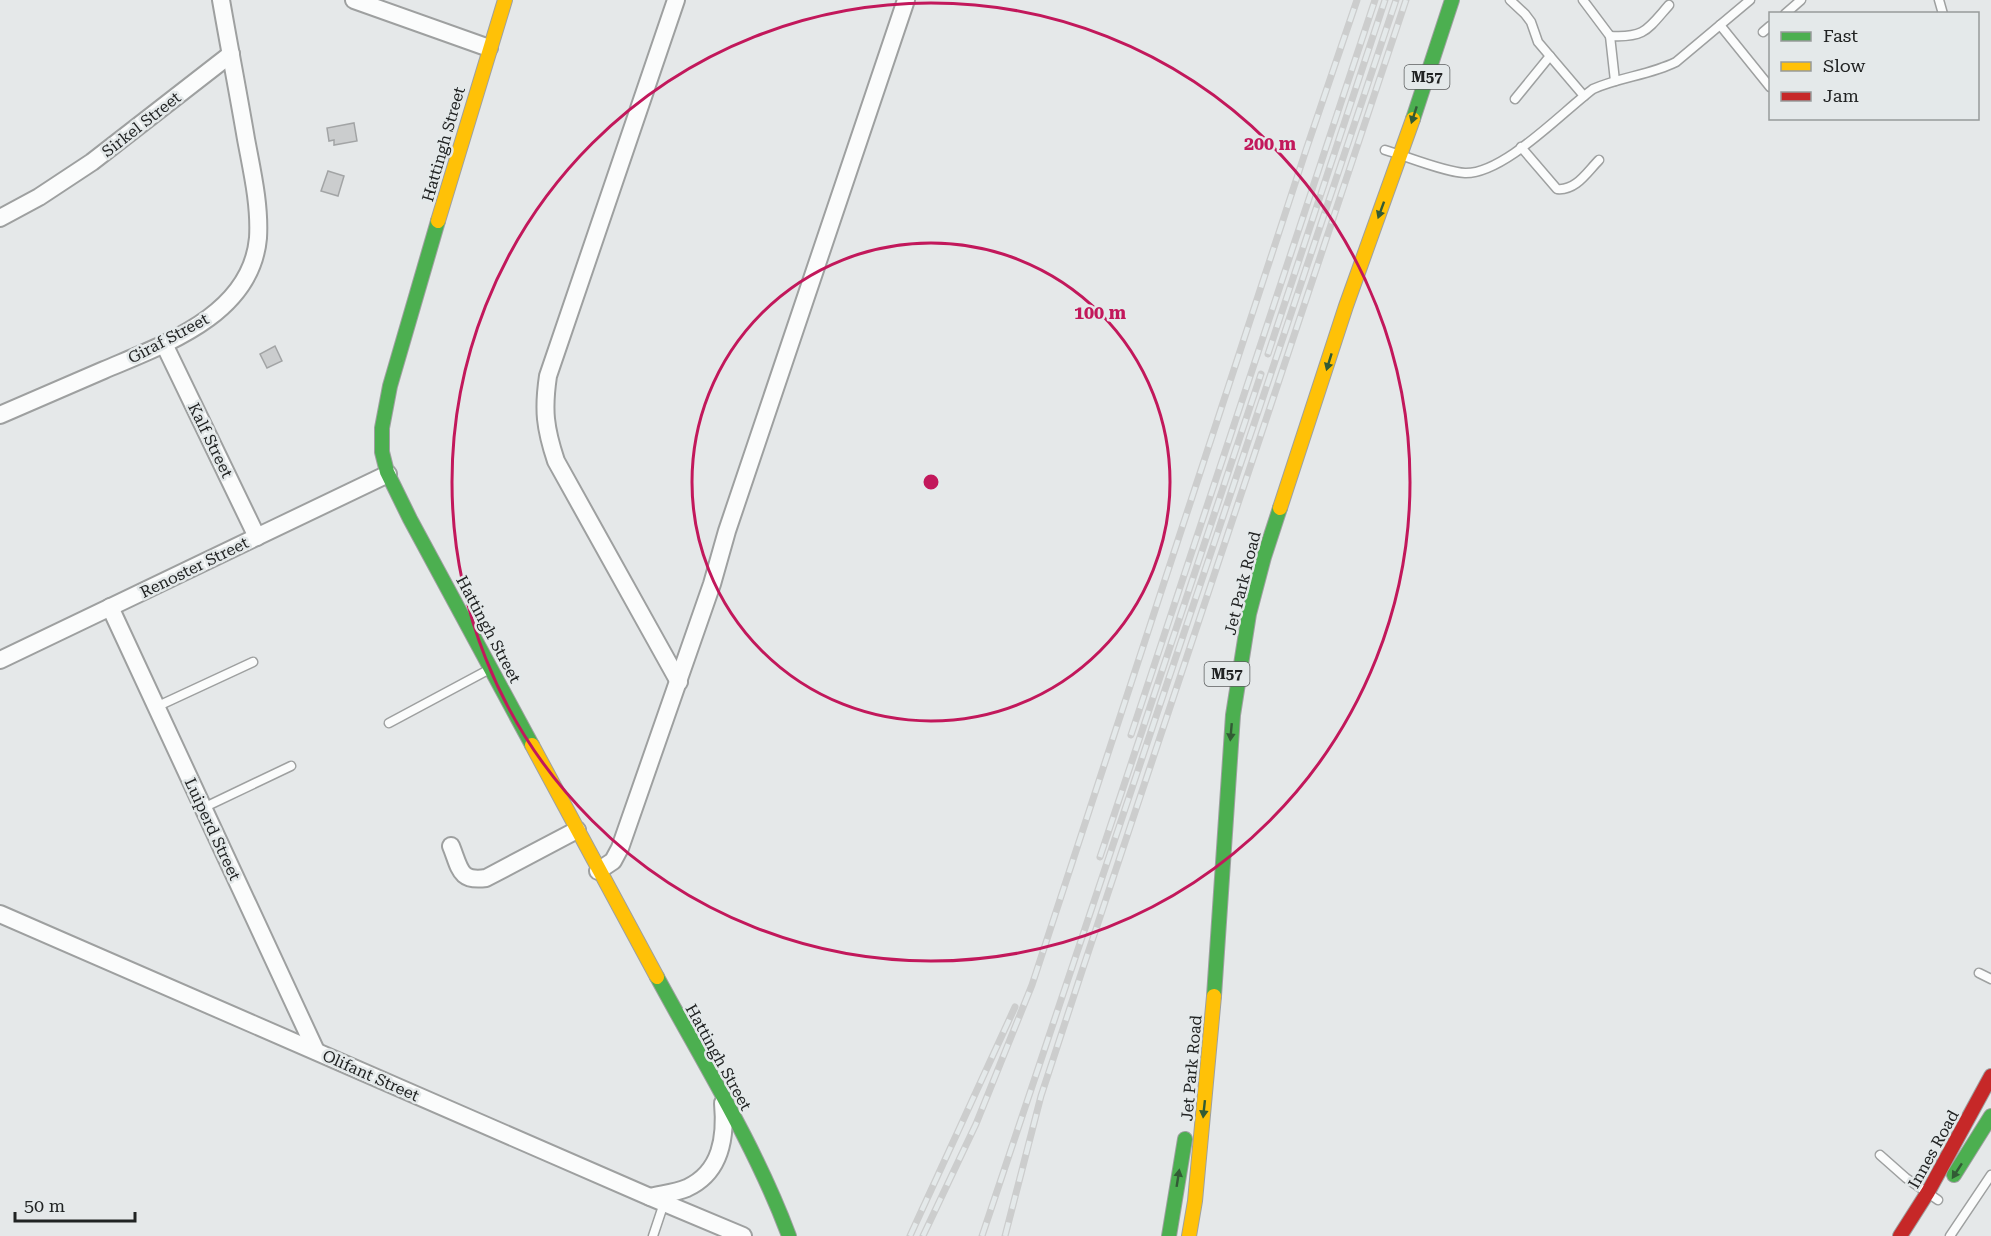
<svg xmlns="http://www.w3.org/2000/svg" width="1991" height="1236" font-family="'Roboto Serif',serif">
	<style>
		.building { fill: #cbcdce; stroke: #a2a4a5; stroke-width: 1.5 }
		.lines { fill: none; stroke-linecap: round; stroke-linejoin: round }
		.lane-casing { stroke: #9ea0a0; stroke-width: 11 }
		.street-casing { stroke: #9ea0a0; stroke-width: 20 }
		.fast-casing { stroke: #9ea0a0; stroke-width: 16 }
		.slow-casing { stroke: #9ea0a0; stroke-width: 16 }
		.jam-casing { stroke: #9ea0a0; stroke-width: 16 }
		.lane { stroke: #fbfcfc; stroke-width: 8 }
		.street { stroke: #fbfcfc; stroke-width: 16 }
		.fast { stroke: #4caf50; stroke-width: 14 }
		.slow { stroke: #ffc107; stroke-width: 14 }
		.jam { stroke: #c62828; stroke-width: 14 }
		.rail-casing { stroke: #cccdcd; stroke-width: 7 }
		.rail { stroke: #e4e9ea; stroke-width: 4.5; stroke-dasharray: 14; stroke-linecap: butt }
		.oneway { fill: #325b35 }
		.ring { fill: none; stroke: #c2185b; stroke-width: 3 }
		.labels { text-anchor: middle; stroke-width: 5; stroke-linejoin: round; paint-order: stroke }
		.shield { fill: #e4e9ea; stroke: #5c5e5f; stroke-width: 1.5 }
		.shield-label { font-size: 15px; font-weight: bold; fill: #212323 }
		.street-label { font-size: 16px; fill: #212323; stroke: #e4e9ea }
		.centre { fill: #c2185b; stroke: #e4e9ea; stroke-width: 3 }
		.ring-label { font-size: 18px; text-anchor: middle; font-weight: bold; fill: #c2185b; stroke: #e4e9ea; stroke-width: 5; stroke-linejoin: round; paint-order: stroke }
	</style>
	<rect width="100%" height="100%" fill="#e5e8e9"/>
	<g class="building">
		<polygon points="354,123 357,141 334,145 334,140 329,141 327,128"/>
		<polygon points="328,171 344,176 338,196 321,191"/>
		<polygon points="275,346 282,361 267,368 260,354"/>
	</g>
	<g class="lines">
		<g class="lane-casing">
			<g id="lane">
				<polyline points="1510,0 1525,14 1531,22 1538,42 1584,96"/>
				<polyline points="1583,0 1610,36"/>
				<polyline points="1939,0 1943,14"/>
				<polyline points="1785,14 1801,0"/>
				<polyline points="1720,25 1770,87"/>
				<polyline points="1763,32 1770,26"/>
				<path d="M1615,81L1610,36C1645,38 1647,30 1669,5"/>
				<polyline points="1515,99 1550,56"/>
				<path d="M1521,147L1557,189C1576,191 1587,172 1599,160"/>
				<path d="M1385,150C1406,156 1444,172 1465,173C1504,174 1562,112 1593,89C1620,77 1650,75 1676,62L1750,0"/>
				<polyline points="156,707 253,662"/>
				<polyline points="389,723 488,670"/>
				<polyline points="203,808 291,766"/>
				<polyline points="1979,973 1991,979"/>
				<polyline points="1880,1155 1906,1178 1938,1200"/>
				<polyline points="653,1236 664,1203"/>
				<polyline points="1950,1236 1991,1175"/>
			</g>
		</g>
		<g class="street-casing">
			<g id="street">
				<polyline points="354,0 489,48"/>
				<path d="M676,0L548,376C543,410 545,428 556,461L679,682"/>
				<polyline points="0,218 39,197 92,162 231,54"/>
				<polyline points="164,344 257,537"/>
				<path d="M0,415C35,400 70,385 104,370C165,344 251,315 258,238C260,205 252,171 246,139C238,92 229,46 221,0"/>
				<polyline points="110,607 316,1051"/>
				<polyline points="0,660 388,474"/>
				<path d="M451,846C460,868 459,882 486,878L577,830"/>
				<polyline points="598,871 613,861 620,848 712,584 727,531 906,0"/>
				<polyline points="0,914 650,1197 743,1236"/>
				<path d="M650,1197C662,1194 675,1193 687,1188C722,1172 726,1136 723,1103"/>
			</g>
		</g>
		<g class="fast-casing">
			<g id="fast">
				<polyline points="1413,119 1452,0"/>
				<polyline points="438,221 390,386 382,428 382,452 387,472 410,519 532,745"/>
				<path d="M657,977C703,1062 755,1145 789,1236"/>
				<polyline points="1214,996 1233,715 1249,614 1264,557 1280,508"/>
				<polyline points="1954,1175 1991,1116"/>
				<polyline points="1169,1236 1185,1139"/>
			</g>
		</g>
		<g class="slow-casing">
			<g id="slow">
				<polyline points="438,221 505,0"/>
				<polyline points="1280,508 1346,306 1413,119"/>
				<polyline points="532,745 657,977"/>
				<polyline points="1189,1236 1195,1201 1214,996"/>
			</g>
		</g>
		<g class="jam-casing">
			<polyline id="jam" points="1900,1236 1928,1192 1991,1076"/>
		</g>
		<use href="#lane" class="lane"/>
		<use href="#street" class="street"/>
		<use href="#fast" class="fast"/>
		<use href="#slow" class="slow"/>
		<use href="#jam" class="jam"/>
		<g class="rail-casing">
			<g id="rail">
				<polyline points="1268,354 1385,0"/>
				<polyline points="1131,735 1375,0"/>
				<polyline points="1100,857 1261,374"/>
				<polyline points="910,1236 1015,1007"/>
				<polyline points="923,1236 976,1124 1032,985 1306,150 1357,0"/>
				<polyline points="982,1236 1396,0"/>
				<polyline points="1005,1236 1041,1096 1083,968 1406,0"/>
			</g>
		</g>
		<use href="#rail" class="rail"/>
	</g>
	<defs><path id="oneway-solid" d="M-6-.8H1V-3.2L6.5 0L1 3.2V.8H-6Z" transform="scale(1.5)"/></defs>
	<g class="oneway">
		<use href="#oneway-solid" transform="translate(1414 115) rotate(108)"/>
		<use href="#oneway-solid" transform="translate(1381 210) rotate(110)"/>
		<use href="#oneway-solid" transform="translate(1329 362) rotate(107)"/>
		<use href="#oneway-solid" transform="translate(1231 732) rotate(95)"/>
		<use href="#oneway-solid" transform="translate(1204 1109) rotate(96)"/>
		<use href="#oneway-solid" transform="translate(1957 1171) rotate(123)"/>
		<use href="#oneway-solid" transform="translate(1178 1178) rotate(-81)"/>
	</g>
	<g class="ring">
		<circle cx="931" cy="482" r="239"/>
		<circle cx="931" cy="482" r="479"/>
	</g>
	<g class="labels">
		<g class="shield">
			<rect x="1404.5" y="65" width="45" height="24" rx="4.5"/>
			<rect x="1204.5" y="662" width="45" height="24" rx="4.5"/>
		</g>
		<g class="shield-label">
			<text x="1427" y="82">M57</text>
			<text x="1227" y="679">M57</text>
		</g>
		<g class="street-label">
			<text transform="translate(141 124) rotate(-38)" y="6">Sirkel Street</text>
			<text transform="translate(443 144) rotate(-74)" y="6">Hattingh Street</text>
			<text transform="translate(168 338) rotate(-28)" y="6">Giraf Street</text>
			<text transform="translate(211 440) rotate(64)" y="6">Kalf Street</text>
			<text transform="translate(194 567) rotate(-26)" y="6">Renoster Street</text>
			<text transform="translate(1242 583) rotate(-76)" y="6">Jet Park Road</text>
			<text transform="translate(489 629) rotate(62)" y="6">Hattingh Street</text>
			<text transform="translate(213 829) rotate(65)" y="6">Luiperd Street</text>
			<text transform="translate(719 1057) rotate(61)" y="6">Hattingh Street</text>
			<text transform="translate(1191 1068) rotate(-85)" y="6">Jet Park Road</text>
			<text transform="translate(371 1075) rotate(24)" y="6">Olifant Street</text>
			<text transform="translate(1933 1149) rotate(-61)" y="6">Innes Road</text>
		</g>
	</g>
	<circle cx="931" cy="482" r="9" class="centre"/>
	<g class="ring-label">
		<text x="1270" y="150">200 m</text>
		<text x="1100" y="319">100 m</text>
	</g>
	<rect x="1769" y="12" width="210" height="108" fill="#e4e9ea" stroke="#969a9a" stroke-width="1.5"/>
	<rect x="1781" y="32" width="30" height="9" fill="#4caf50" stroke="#969a9a" stroke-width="1.5"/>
	<text x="1823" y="42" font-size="18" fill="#212323">Fast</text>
	<rect x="1781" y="62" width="30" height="9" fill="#ffc107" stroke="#969a9a" stroke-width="1.5"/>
	<text x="1823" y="72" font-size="18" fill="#212323">Slow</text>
	<rect x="1781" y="92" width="30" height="9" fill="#c62828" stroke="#969a9a" stroke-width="1.5"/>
	<text x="1823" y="102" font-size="18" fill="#212323">Jam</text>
	<path d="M15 1212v9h120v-9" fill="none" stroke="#212323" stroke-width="3"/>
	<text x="24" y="1212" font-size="18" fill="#212323" stroke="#e4e9ea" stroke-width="4.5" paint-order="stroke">50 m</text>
</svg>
